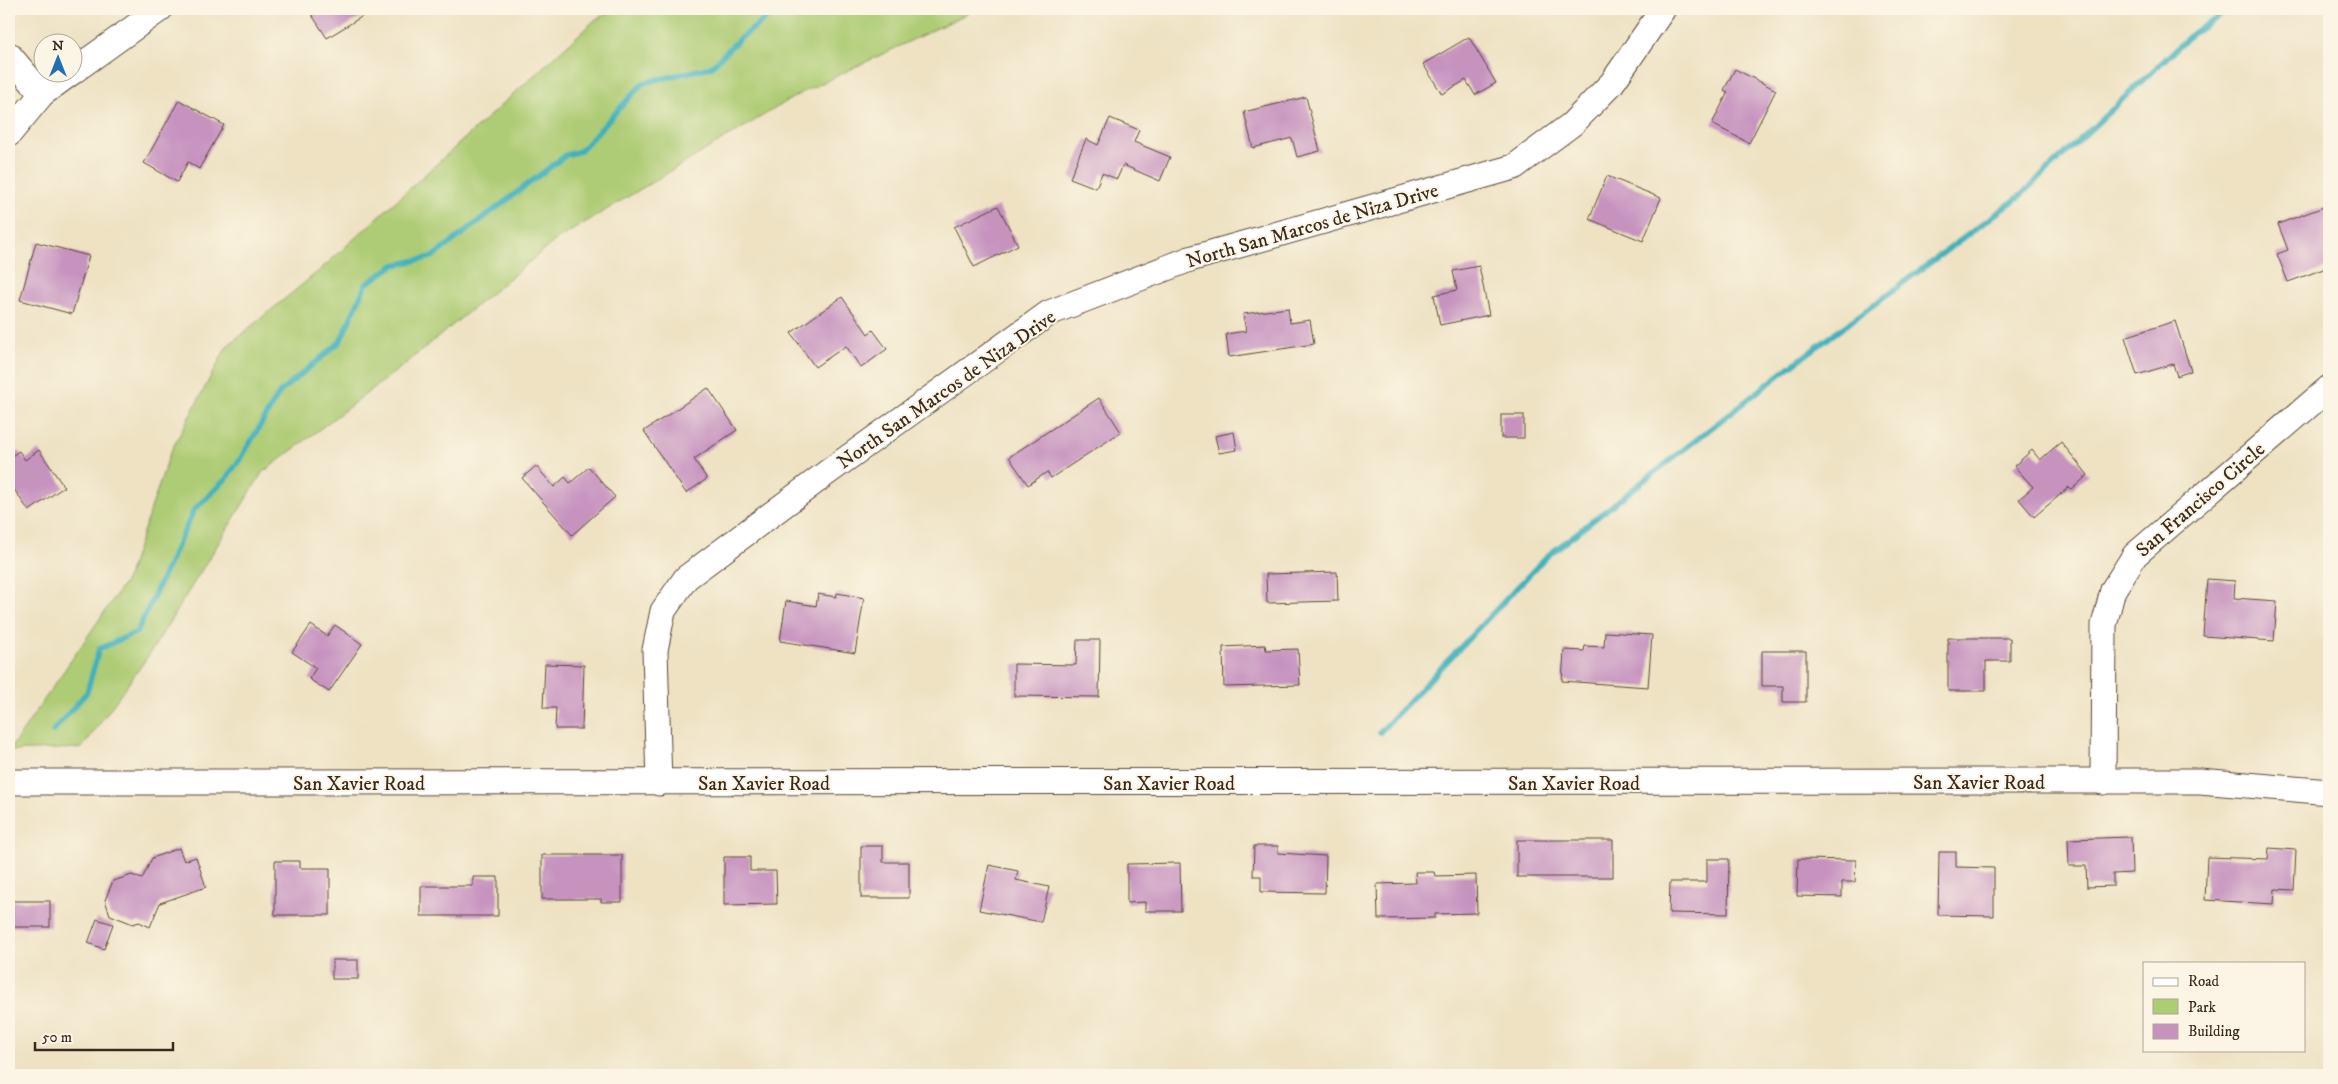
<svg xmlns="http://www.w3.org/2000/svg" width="2338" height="1084" font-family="'IM FELL DW Pica',serif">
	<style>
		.green { fill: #aecc74; stroke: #747b49 }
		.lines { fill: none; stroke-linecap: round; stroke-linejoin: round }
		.stream { stroke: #41b1bc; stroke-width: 5.5 }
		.building { fill: #c693bf }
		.minor-casing { stroke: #564637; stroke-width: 27 }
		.minor { stroke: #fff; stroke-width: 25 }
		.labels { text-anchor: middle; stroke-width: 4; stroke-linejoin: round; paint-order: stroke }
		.street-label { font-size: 20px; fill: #3b2a1e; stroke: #fcf5e5 }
	</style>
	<rect width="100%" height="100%" fill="#fcf5e5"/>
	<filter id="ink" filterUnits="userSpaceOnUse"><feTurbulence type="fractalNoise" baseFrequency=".02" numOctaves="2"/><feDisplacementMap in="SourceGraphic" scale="10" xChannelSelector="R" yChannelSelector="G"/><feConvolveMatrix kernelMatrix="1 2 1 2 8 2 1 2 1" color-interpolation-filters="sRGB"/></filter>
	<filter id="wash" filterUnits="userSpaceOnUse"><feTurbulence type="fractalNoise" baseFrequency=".0096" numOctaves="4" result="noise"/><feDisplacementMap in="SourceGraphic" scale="20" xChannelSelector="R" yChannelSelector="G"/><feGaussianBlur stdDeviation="1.12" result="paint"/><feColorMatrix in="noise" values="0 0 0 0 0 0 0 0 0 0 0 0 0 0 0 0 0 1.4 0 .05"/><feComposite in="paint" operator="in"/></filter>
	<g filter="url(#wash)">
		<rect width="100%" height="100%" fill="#eee2c3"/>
		<polygon class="green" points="617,9 977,9 799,94 556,240 404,365 262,473 149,655 82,748 9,751 127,579 170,453 227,346 320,270 596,19"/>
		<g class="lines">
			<g class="stream">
				<polyline points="53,731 87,692 99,649 137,632 194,510 225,480 241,458 280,392 340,342 366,284 394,265 432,257 566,155 580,151 643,83 711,67 739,39 779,9"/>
				<polyline points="1380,732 1546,557 1783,372 2020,196 2194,32 2231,9"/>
			</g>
		</g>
		<g id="blocks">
			<g class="building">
				<polygon points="308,9 374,9 327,38"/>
				<polygon points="1469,37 1496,83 1475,95 1466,80 1442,94 1423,64"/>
				<polygon points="1735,69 1776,90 1749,143 1712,124 1728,92 1724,90"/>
				<polygon points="1306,97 1320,151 1297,157 1292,138 1253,148 1244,112"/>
				<polygon points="179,100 224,125 199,169 188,162 177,182 144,163"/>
				<polygon points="1110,118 1139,130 1134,142 1170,157 1160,181 1123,165 1117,179 1102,173 1096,188 1070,178 1086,139 1098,145"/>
				<polygon points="1607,176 1661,198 1643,241 1589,219"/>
				<polygon points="2329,205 2329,267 2288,282 2277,254 2288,250 2278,224"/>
				<polygon points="998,206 1018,245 974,267 954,227"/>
				<polygon points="36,242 89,256 72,314 20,300"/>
				<polygon points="1479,266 1489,315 1440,325 1434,295 1457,290 1453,271"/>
				<polygon points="842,297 868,334 873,330 887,349 861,368 846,346 815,367 791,333"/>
				<polygon points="1288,308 1290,323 1310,320 1314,344 1229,357 1226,334 1246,331 1243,314"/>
				<polygon points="2175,321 2191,371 2177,376 2173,364 2137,375 2125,337"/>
				<polygon points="708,388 737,430 694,459 707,479 686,493 644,431"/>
				<polygon points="1099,398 1121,432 1051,478 1047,472 1028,485 1009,457"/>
				<rect x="1501" y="415" width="23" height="23"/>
				<polygon points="1234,432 1237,450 1219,453 1215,436"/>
				<polygon points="2061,442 2088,475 2072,489 2069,487 2034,517 2019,499 2033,487 2014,466 2032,450 2040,460"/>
				<polygon points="39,450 64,487 29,511 9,482 9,458 19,451 25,460"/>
				<polygon points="536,466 554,487 565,477 570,483 589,467 615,497 572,535 522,478"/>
				<polygon points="1337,572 1338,601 1267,603 1266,574"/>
				<polygon points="2207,579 2235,581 2234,598 2277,601 2274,641 2203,636"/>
				<polygon points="837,593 864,598 855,653 780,641 786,601 816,606 818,594 836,597"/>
				<polygon points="311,625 327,636 335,625 362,644 329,692 309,679 316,668 292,652"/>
				<polygon points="1605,632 1652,635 1648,687 1562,681 1564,650 1584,651 1585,646 1604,647"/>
				<polygon points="1948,638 2010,638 2010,661 1986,661 1986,691 1948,691"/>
				<polygon points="1077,640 1100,640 1099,697 1014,696 1014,664 1076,665"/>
				<polygon points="1265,645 1266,650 1298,649 1300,685 1224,687 1223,647"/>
				<polygon points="1762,651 1806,651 1806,702 1783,702 1783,686 1762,686"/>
				<polygon points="545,664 584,665 582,729 555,729 556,708 543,708"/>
				<polygon points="2131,837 2132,873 2113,874 2113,886 2087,887 2086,866 2069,866 2068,839"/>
				<rect x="1517" y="840" width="96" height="37"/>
				<polygon points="861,846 883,846 883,862 909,862 909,898 861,898"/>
				<polygon points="1254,846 1278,846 1278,853 1326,856 1325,893 1261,892 1261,876 1253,876"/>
				<polygon points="179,848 184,861 196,857 206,887 160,903 150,927 139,922 133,924 110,915 105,900 113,881 132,875 142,879 152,858"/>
				<polygon points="2269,848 2296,850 2294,890 2275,889 2274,904 2205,900 2207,857 2268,859"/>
				<polygon points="1939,852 1956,852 1956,867 1994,868 1994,916 1938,915"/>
				<polygon points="542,855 622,855 622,902 601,902 601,899 542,899"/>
				<polygon points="724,857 750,857 750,871 776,871 777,904 724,905"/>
				<polygon points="1707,859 1729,859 1728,914 1669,913 1670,882 1707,882"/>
				<polygon points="1798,859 1856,860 1855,882 1842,882 1842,897 1797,896"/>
				<polygon points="275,861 300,861 300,868 330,868 330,915 275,915"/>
				<polygon points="1180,863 1181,911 1145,911 1145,902 1127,903 1127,864"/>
				<polygon points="989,865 1018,871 1016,880 1049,887 1041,922 979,910"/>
				<polygon points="1415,872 1434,872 1435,876 1476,875 1477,913 1435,914 1435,918 1378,919 1377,884 1416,883"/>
				<polygon points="473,877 498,877 498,916 421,916 421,886 473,886"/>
				<rect x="9" y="901" width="41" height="26"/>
				<polygon points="97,919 113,924 104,949 88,943"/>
				<rect x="332" y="960" width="26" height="19"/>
			</g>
		</g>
	</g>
	<g filter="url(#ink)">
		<use href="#blocks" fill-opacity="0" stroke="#564637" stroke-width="1"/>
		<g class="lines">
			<g class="minor-casing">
				<g id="minor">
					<polyline points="9,55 42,94"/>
					<polyline points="72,72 160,9"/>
					<polyline points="9,134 42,94 72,72"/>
					<polyline points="9,782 2200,781 2329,792"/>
					<polyline points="2103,782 2104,625 2113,590 2135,555 2329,388"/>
					<polyline points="659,783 655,650 663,611 686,578 828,472 1049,313 1190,259 1514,167 1572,124 1612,83 1663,9"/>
				</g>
			</g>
			<use href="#minor" class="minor"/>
		</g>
	</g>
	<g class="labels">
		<g class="street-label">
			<text transform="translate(1312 225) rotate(-16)" y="7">North San Marcos de Niza Drive</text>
			<text transform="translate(946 389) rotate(-35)" y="7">North San Marcos de Niza Drive</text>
			<text transform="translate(2200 499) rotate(-41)" y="7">San Francisco Circle</text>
			<text x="1979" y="789">San Xavier Road</text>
			<text x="359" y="790">San Xavier Road</text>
			<text x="764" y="790">San Xavier Road</text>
			<text x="1169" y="790">San Xavier Road</text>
			<text x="1574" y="790">San Xavier Road</text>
		</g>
	</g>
	<rect width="2338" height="1084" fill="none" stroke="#fcf5e5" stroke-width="30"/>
	<rect x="2143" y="962" width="162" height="90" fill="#fcf5e5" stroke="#afa495"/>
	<rect x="2153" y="978" width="25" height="8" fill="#ffffff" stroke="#afa495"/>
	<text x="2188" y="986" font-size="15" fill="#3b2a1e">Road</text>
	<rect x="2153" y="999" width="25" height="15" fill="#aecc74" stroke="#afa495"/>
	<text x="2188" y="1012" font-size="15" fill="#3b2a1e">Park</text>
	<rect x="2153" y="1024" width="25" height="15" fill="#c693bf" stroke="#afa495"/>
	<text x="2188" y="1036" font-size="15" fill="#3b2a1e">Building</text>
	<g transform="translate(58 58)"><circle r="24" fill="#fcf5e5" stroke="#afa495"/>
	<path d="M0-4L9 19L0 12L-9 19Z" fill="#1f6fb2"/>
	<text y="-8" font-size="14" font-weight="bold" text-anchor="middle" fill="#3b2a1e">N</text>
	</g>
	<path d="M35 1042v8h138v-8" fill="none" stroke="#3b2a1e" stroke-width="2.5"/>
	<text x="42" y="1042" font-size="15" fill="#3b2a1e" stroke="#fcf5e5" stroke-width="4" paint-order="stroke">50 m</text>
</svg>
